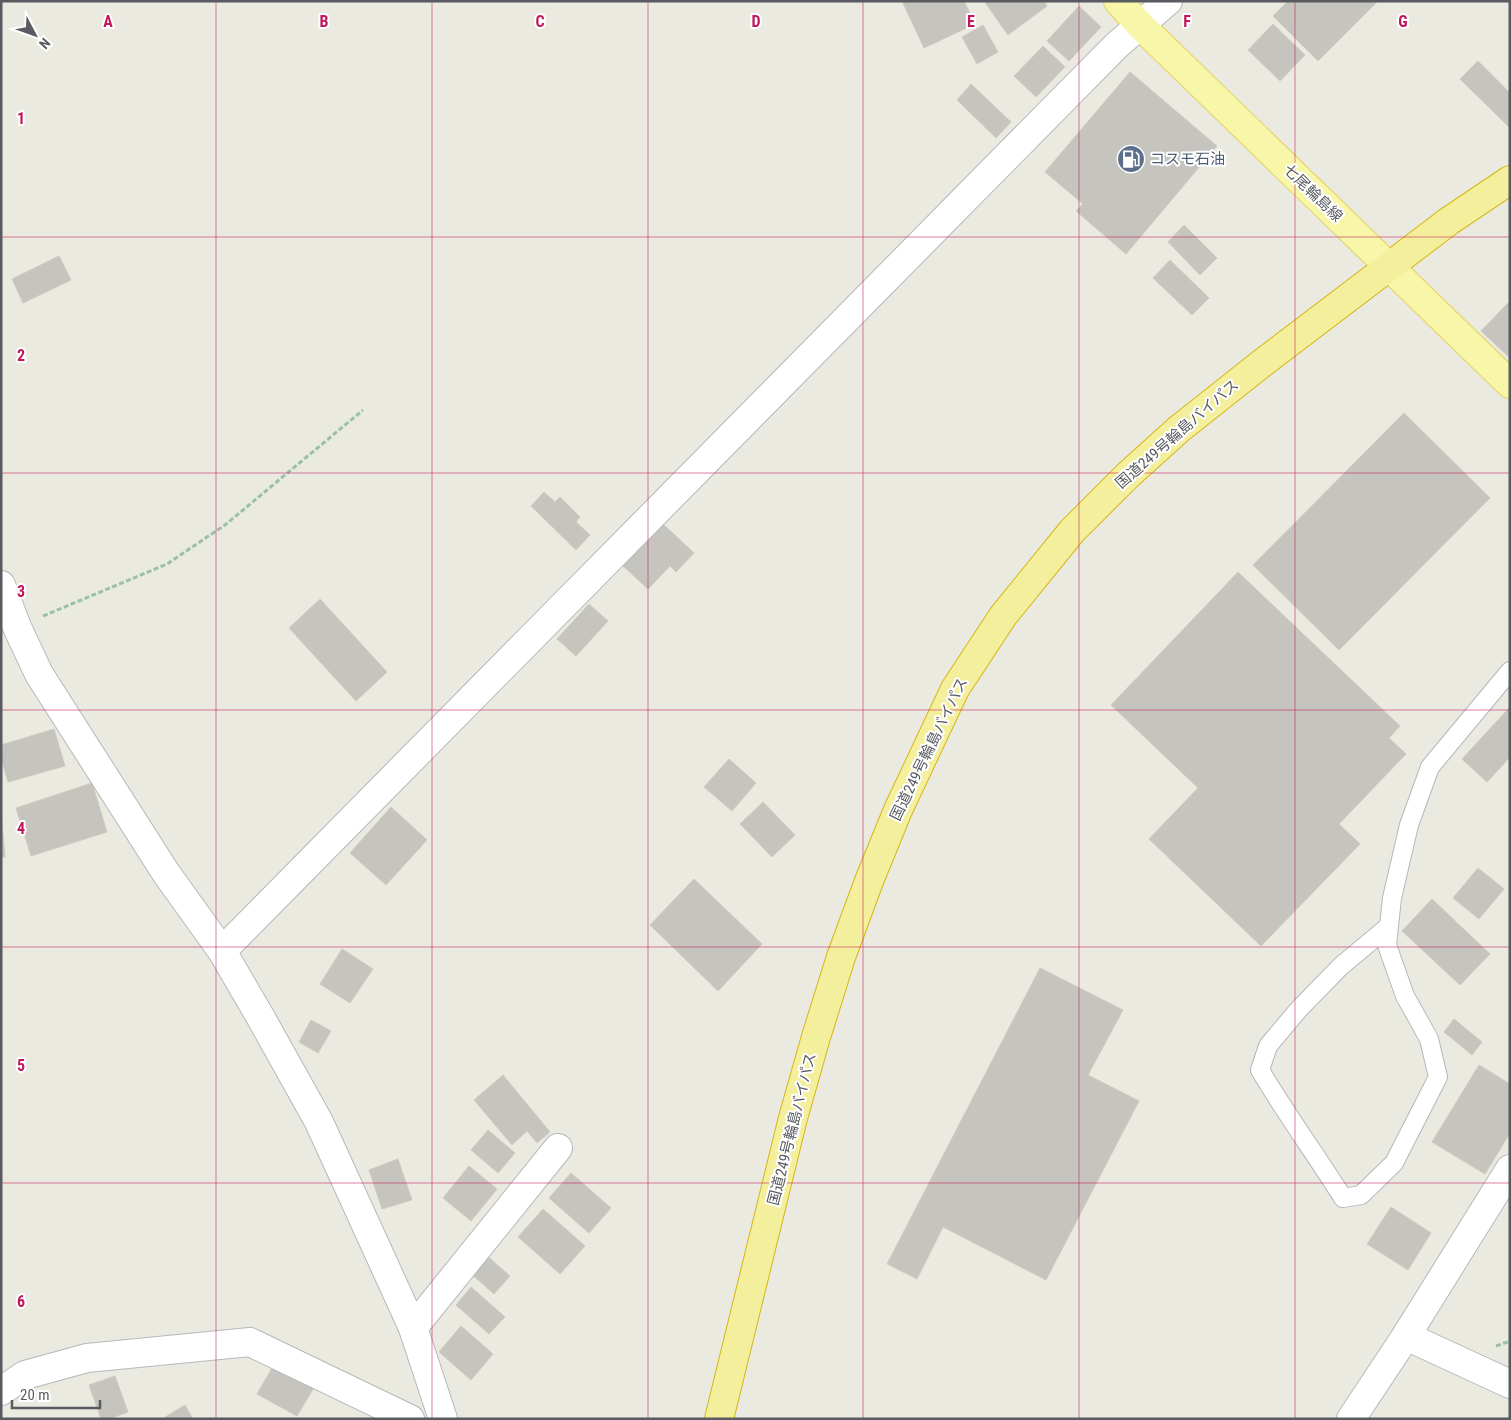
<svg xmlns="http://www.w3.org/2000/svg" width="1511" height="1420" font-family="'Roboto Condensed','Noto Sans JP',sans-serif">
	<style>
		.building { fill: #c6c4be; stroke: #ceccbf }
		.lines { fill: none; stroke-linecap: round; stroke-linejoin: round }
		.service-casing { stroke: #b6b7bc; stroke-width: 20 }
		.minor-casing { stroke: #b6b7bc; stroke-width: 30 }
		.primary-casing { stroke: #e3d261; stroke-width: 30 }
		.trunk-casing { stroke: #d6b614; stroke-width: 30 }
		.path { stroke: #99c0aa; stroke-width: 3; stroke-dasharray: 5 2.5; stroke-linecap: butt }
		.service { stroke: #fff; stroke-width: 18 }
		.minor { stroke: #fff; stroke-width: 28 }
		.primary { stroke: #f7f6a9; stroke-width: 28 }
		.trunk { stroke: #f4ef9c; stroke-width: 28 }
		.grid { fill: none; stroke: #c2185b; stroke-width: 1; stroke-opacity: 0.55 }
		.labels { text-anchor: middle; stroke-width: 4; stroke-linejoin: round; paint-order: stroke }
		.service-label { font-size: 15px; fill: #4e5e75; stroke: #fff; text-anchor: start }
		.street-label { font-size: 15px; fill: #595b60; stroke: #fff }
		.grid-label { font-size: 16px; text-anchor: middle; font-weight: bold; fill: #c2185b; stroke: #fff; stroke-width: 4; stroke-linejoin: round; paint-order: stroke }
	</style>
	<rect width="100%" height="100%" fill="#ebeae0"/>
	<g class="building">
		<polygon points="902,1 964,1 975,24 924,48"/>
		<polygon points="984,1 1044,1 1047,6 1008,35"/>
		<polygon points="1288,1 1378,1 1318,61 1273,16"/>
		<polygon points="1079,6 1101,27 1069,61 1047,41"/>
		<polygon points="1273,24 1305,55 1280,81 1248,50"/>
		<polygon points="983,25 998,52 977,64 962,37"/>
		<polygon points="1043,46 1065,67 1036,97 1014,76"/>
		<polygon points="1478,61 1510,93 1510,128 1460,79"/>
		<polygon points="1130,72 1217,146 1126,254 1076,211 1083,204 1045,172"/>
		<polygon points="971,84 1011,122 996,138 957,100"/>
		<polygon points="1184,225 1217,258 1200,275 1168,242"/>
		<polygon points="59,256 71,280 23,303 12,279"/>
		<polygon points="1170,260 1209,298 1192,315 1153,278"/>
		<polygon points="1508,303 1510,305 1510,358 1481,331"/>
		<polygon points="1404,413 1490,498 1339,650 1253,565"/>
		<polygon points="544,492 555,502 560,497 580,517 576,522 590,535 576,550 531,506"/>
		<polygon points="662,523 694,553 676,572 670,566 648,589 622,565"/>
		<polygon points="1238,572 1400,726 1389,738 1406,754 1339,824 1360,844 1261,946 1149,839 1198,788 1111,705"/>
		<polygon points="320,599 387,672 356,701 289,628"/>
		<polygon points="589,604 608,621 576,656 557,639"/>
		<polygon points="1510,707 1510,757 1487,782 1462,759"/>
		<polygon points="54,729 65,766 8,782 1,758 1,745"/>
		<polygon points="729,759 756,783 732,811 704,787"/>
		<polygon points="92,783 107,832 31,856 16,808"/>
		<polygon points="763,802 795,835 772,857 740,824"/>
		<polygon points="391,807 427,840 386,885 350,853"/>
		<polygon points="1,813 5,857 1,857"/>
		<polygon points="1478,868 1504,889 1479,919 1453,898"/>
		<polygon points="694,879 762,944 718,991 650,925"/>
		<polygon points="1432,899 1490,954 1460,985 1402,931"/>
		<polygon points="342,949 373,969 350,1003 320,984"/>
		<polygon points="1040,968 1123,1010 1088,1075 1139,1101 1046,1280 943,1227 917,1279 887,1264"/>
		<polygon points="1454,1019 1482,1042 1472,1055 1444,1032"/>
		<polygon points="311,1020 331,1031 318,1053 299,1042"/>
		<polygon points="1479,1065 1510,1084 1510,1133 1485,1174 1432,1142"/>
		<polygon points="503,1075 550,1132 537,1143 527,1131 512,1145 474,1100"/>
		<polygon points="488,1130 515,1153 498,1173 471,1150"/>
		<polygon points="398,1159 412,1200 382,1209 369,1170"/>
		<polygon points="469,1166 497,1189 471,1221 443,1198"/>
		<polygon points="571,1173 611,1208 589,1233 549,1198"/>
		<polygon points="1391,1207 1431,1233 1408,1270 1367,1244"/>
		<polygon points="543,1209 585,1246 560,1274 518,1237"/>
		<polygon points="485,1254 510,1276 494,1294 469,1272"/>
		<polygon points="471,1287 505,1317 489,1334 456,1305"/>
		<polygon points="461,1326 493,1354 471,1380 439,1352"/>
		<polygon points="275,1363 315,1386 297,1416 257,1394"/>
		<polygon points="115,1376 128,1412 109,1419 101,1419 89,1385"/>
		<polygon points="185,1405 193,1419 162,1419"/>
	</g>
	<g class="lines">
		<g class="service-casing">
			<path id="service" d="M1389,926L1341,966L1299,1009L1268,1046L1260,1070C1286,1114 1316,1155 1343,1198L1361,1195L1394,1163L1438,1077L1429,1039L1405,996L1387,945L1392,898L1409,825L1430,767L1510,671"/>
		</g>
		<g class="minor-casing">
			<g id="minor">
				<polyline points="1,585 17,627 39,674 166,873 222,951 261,1018 319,1122 413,1328 443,1419"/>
				<polyline points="222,951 1117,45 1168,1"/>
				<polyline points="413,1328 558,1148"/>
				<polyline points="1406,1336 1510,1384"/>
				<polyline points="1,1391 25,1375 87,1358 250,1342 410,1419"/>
				<polyline points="1351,1419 1406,1336 1510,1169"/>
			</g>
		</g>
		<g class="primary-casing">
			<polyline id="primary" points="1118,1 1141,26 1510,384"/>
		</g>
		<g class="trunk-casing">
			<polyline id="trunk" points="719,1419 793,1118 816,1037 841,957 869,881 898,810 955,689 1003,616 1072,531 1128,475 1179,429 1261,364 1449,221 1510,180"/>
		</g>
		<g class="path">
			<polyline points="43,616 167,564 225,525 363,410"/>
			<polyline points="1496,1346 1510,1341"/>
		</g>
		<use href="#service" class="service"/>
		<use href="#minor" class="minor"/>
		<use href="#primary" class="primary"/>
		<use href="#trunk" class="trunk"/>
	</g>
	<path class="grid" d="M216,1V1419M432,1V1419M648,1V1419M863,1V1419M1079,1V1419M1295,1V1419M1,237H1510M1,473H1510M1,710H1510M1,947H1510M1,1183H1510"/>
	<defs>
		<g id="fuel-disc" transform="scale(1.4375)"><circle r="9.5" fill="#5c6f8a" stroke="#fff"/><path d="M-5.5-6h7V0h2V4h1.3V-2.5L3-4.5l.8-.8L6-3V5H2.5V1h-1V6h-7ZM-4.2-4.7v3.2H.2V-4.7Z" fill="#fff"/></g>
	</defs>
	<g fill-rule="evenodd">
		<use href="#fuel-disc" x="1131" y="159"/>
	</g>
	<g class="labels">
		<g class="service-label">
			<text x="1150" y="164">コスモ石油</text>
		</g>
		<g class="street-label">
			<text transform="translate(1313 193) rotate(44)" y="5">七尾輪島線</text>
			<text transform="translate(1177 434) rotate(-41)" y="5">国道249号輪島バイパス</text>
			<text transform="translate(929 749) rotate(-64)" y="5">国道249号輪島バイパス</text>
			<text transform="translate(792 1129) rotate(-76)" y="5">国道249号輪島バイパス</text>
		</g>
	</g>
	<g class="grid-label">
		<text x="108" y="27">A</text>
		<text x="324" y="27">B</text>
		<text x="540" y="27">C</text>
		<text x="756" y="27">D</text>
		<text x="971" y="27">E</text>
		<text x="1187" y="27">F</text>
		<text x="1403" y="27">G</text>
		<text x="21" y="124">1</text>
		<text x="21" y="361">2</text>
		<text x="21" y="597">3</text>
		<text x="21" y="834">4</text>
		<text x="21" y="1071">5</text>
		<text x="21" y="1307">6</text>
	</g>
	<rect width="1511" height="1420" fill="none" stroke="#595b60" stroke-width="5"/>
	<g transform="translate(35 35) rotate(131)" stroke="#ffffff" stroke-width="4" paint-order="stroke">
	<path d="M0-4L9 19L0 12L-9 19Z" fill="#595b60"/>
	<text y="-8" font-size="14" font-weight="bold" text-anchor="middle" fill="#595b60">N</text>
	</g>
	<path d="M12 1400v8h88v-8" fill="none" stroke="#595b60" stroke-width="2.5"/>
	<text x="20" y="1400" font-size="15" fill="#595b60" stroke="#ffffff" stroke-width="4" paint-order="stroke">20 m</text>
</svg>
